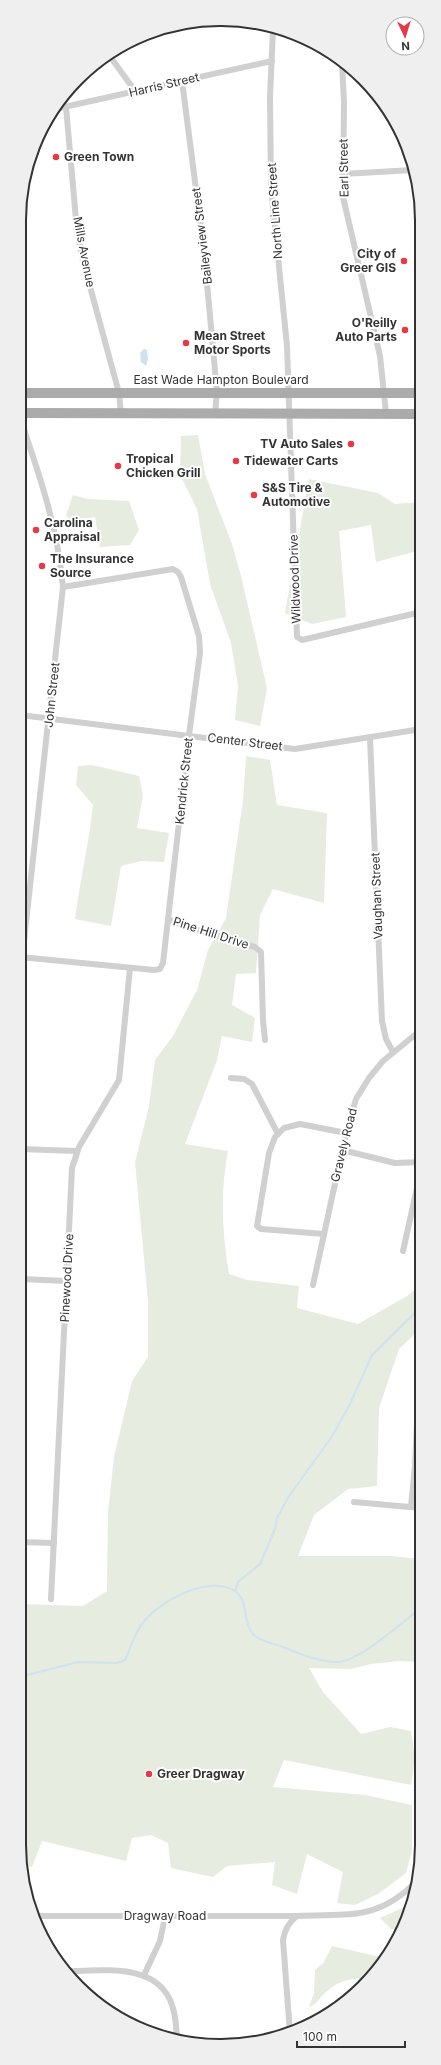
<svg xmlns="http://www.w3.org/2000/svg" width="441" height="2065" font-family="Inter,sans-serif">
	<style>
		.green { fill: #e6ecdf }
		.water { fill: #cfe2ee }
		.lines { fill: none; stroke-linecap: round; stroke-linejoin: round }
		.stream { stroke: #cfe2ee; stroke-width: 2 }
		.minor { stroke: #d0d0d0; stroke-width: 6 }
		.primary { stroke: #ababab; stroke-width: 10 }
		.poi-dot { fill: #e63946; stroke: #fff; stroke-width: 1.5 }
		.labels { text-anchor: middle; stroke-width: 4; stroke-linejoin: round; paint-order: stroke }
		.street-label { font-size: 12px; fill: #333; stroke: #fff }
		.poi-label { font-size: 12px; font-weight: bold; fill: #333; stroke: #fff; text-anchor: start }
		.rim { fill: none; stroke: #333; stroke-width: 2 }
	</style>
	<rect width="100%" height="100%" fill="#fff"/>
	<g class="green">
		<polygon points="198,435 205,474 232,544 241,576 267,688 260,726 235,720 238,686 231,643 210,584 197,509 180,475 181,436"/>
		<polygon points="309,479 378,493 395,504 421,502 421,550 376,562 371,525 339,531 346,617 312,624 285,613"/>
		<polygon points="73,495 87,499 129,501 139,530 130,545 100,547 95,517 71,521 66,515"/>
		<path d="M246,756L270,760L277,805L327,813L324,903L273,889L260,915L256,973L236,974L232,1005L255,1018L252,1042L222,1036L217,1060L185,1144L228,1151C220,1192 222,1233 229,1274L247,1280L299,1286L297,1308L358,1324L407,1296L421,1285V1328L399,1349L379,1408L377,1486L348,1489L314,1515L298,1556H390L421,1559L420,1662L399,1661L371,1664L351,1669L309,1668L323,1692L361,1734L390,1727L411,1731L415,1758L411,1785L284,1760L273,1787L365,1795L412,1805V1851L406,1873L378,1894L355,1905L337,1903L343,1872L307,1854L297,1894L272,1885L275,1862L227,1866L213,1877L171,1868L168,1843L151,1835L132,1838L126,1861L42,1841L32,1867L23,1864L19,1844V1604L83,1606L107,1591L108,1512L114,1457L132,1381L148,1357V1301L135,1162L149,1106L155,1060L173,1036L197,990L208,950L226,918L243,800Z"/>
		<path d="M92,765L139,776L143,795L137,828L169,833L164,862L141,861L121,866L111,926L75,919C80,881 89,843 93,805L76,785L78,766Z"/>
		<polygon points="409,1905 400,1931 391,1929 380,1918"/>
		<path d="M332,1946L385,1958L366,1980C351,1976 334,1983 323,1995C318,2000 316,2005 309,2007L314,1993L315,1970L324,1962Z"/>
	</g>
	<polygon class="water" points="144,349 147,350 148,359 146,366 141,362 140,353"/>
	<g class="lines">
		<g class="stream">
			<polyline points="235,1591 238,1582 260,1564 275,1529 277,1518 289,1496 331,1438 350,1404 372,1355 421,1307"/>
			<path d="M19,1677L78,1662L117,1663L125,1660C131,1647 135,1631 145,1620C163,1600 208,1575 235,1591C248,1599 243,1622 252,1633C260,1642 274,1643 285,1648C301,1654 319,1662 337,1662C359,1662 402,1622 420,1609"/>
		</g>
		<g class="minor">
			<polyline points="273,29 270,97 271,187 287,346 297,637 302,640 421,612"/>
			<polyline points="109,55 135,91"/>
			<polyline points="342,63 344,102 343,197 380,356 386,413"/>
			<polyline points="182,81 204,251 217,392 215,414"/>
			<polyline points="66,107 77,231 83,261 119,393 121,414"/>
			<polyline points="55,109 272,61"/>
			<polyline points="343,174 413,170"/>
			<polyline points="20,715 295,749 421,729"/>
			<polyline points="370,738 382,1021 386,1039 393,1052"/>
			<polyline points="168,919 187,927 255,947 261,952 263,1020 265,1040"/>
			<polyline points="20,957 154,970 160,969 163,963 189,735 200,653 199,636 181,577 178,572 173,569 63,587"/>
			<path d="M20,977L63,587C58,529 39,473 20,418"/>
			<polyline points="231,1078 244,1079 252,1084 278,1134"/>
			<polyline points="20,1149 77,1151"/>
			<polyline points="342,1150 395,1163 421,1162"/>
			<polyline points="324,1234 261,1229 257,1226 269,1153 275,1137 284,1128 300,1124 346,1133"/>
			<polyline points="403,1251 421,1170"/>
			<polyline points="20,1279 67,1281"/>
			<polyline points="313,1285 346,1133 356,1099 369,1078 383,1061 421,1030"/>
			<polyline points="354,1502 421,1508"/>
			<polyline points="411,1507 415,1466 418,1403 421,1391"/>
			<polyline points="19,1542 54,1543"/>
			<polyline points="51,1599 72,1168 79,1147 119,1080 130,968"/>
			<polyline points="33,1916 297,1916"/>
			<path d="M67,1971C103,1971 158,1962 172,2005C176,2016 176,2027 177,2038"/>
			<polyline points="144,1975 160,1941 165,1917"/>
			<path d="M290,2033L283,1940C285,1930 288,1923 297,1916C349,1913 376,1922 417,1881"/>
		</g>
		<g class="primary">
			<polyline points="20,393 421,393"/>
			<polyline points="20,413 421,414"/>
		</g>
	</g>
	<g class="poi-dot">
		<circle cx="56" cy="157" r="4"/>
		<circle cx="404" cy="261" r="4"/>
		<circle cx="405" cy="330" r="4"/>
		<circle cx="186" cy="343" r="4"/>
		<circle cx="351" cy="444" r="4"/>
		<circle cx="236" cy="461" r="4"/>
		<circle cx="118" cy="466" r="4"/>
		<circle cx="254" cy="495" r="4"/>
		<circle cx="36" cy="530" r="4"/>
		<circle cx="42" cy="566" r="4"/>
		<circle cx="149" cy="1774" r="4"/>
	</g>
	<g class="labels">
		<g class="street-label">
			<text transform="translate(164 85) rotate(-13)" y="4">Harris Street</text>
			<text transform="translate(344 168) rotate(-91)" y="4">Earl Street</text>
			<text transform="translate(275 211) rotate(-94)" y="4">North Line Street</text>
			<text transform="translate(202 236) rotate(-97)" y="4">Baileyview Street</text>
			<text transform="translate(84 252) rotate(79)" y="4">Mills Avenue</text>
			<text x="221" y="384">East Wade Hampton Boulevard</text>
			<text transform="translate(295 579) rotate(-92)" y="4">Wildwood Drive</text>
			<text transform="translate(52 695) rotate(-84)" y="4">John Street</text>
			<text transform="translate(245 742) rotate(7)" y="4">Center Street</text>
			<text transform="translate(184 781) rotate(-84)" y="4">Kendrick Street</text>
			<text transform="translate(377 896) rotate(-92)" y="4">Vaughan Street</text>
			<text transform="translate(211 933) rotate(18)" y="4">Pine Hill Drive</text>
			<text transform="translate(344 1145) rotate(-76)" y="4">Gravely Road</text>
			<text transform="translate(67 1278) rotate(-87)" y="4">Pinewood Drive</text>
			<text x="165" y="1920">Dragway Road</text>
		</g>
		<g class="poi-label">
			<text x="64" y="161">Green Town</text>
			<text x="396" y="258" text-anchor="end">City of<tspan x="396" dy="14">Greer GIS</tspan></text>
			<text x="397" y="327" text-anchor="end">O'Reilly<tspan x="397" dy="14">Auto Parts</tspan></text>
			<text x="194" y="340">Mean Street<tspan x="194" dy="14">Motor Sports</tspan></text>
			<text x="343" y="448" text-anchor="end">TV Auto Sales</text>
			<text x="126" y="463">Tropical<tspan x="126" dy="14">Chicken Grill</tspan></text>
			<text x="244" y="465">Tidewater Carts</text>
			<text x="262" y="492">S&amp;S Tire &amp;<tspan x="262" dy="14">Automotive</tspan></text>
			<text x="44" y="527">Carolina<tspan x="44" dy="14">Appraisal</tspan></text>
			<text x="50" y="563">The Insurance<tspan x="50" dy="14">Source</tspan></text>
			<text x="157" y="1778">Greer Dragway</text>
		</g>
	</g>
	<path d="M0 0H441V2065H0ZM220 26H221A194 194 0 0 1 415 220V1845A194 194 0 0 1 221 2039H220A194 194 0 0 1 26 1845V220A194 194 0 0 1 220 26Z" fill="#efefef" fill-rule="evenodd"/>
	<path class="rim" d="M220 26H221A194 194 0 0 1 415 220V1845A194 194 0 0 1 221 2039H220A194 194 0 0 1 26 1845V220A194 194 0 0 1 220 26Z"/>
	<g transform="translate(405 36) rotate(176)"><circle r="19" fill="#ffffff" stroke="#adadad"/>
	<path d="M0-3L7 15L0 10L-7 15Z" fill="#e63946"/>
	<text y="-6" font-size="11" font-weight="bold" text-anchor="middle" fill="#333333">N</text>
	</g>
	<path d="M297 2041v6h108v-6" fill="none" stroke="#333333" stroke-width="2"/>
	<text x="303" y="2041" font-size="12" fill="#333333" stroke="#ffffff" stroke-width="3" paint-order="stroke">100 m</text>
</svg>
